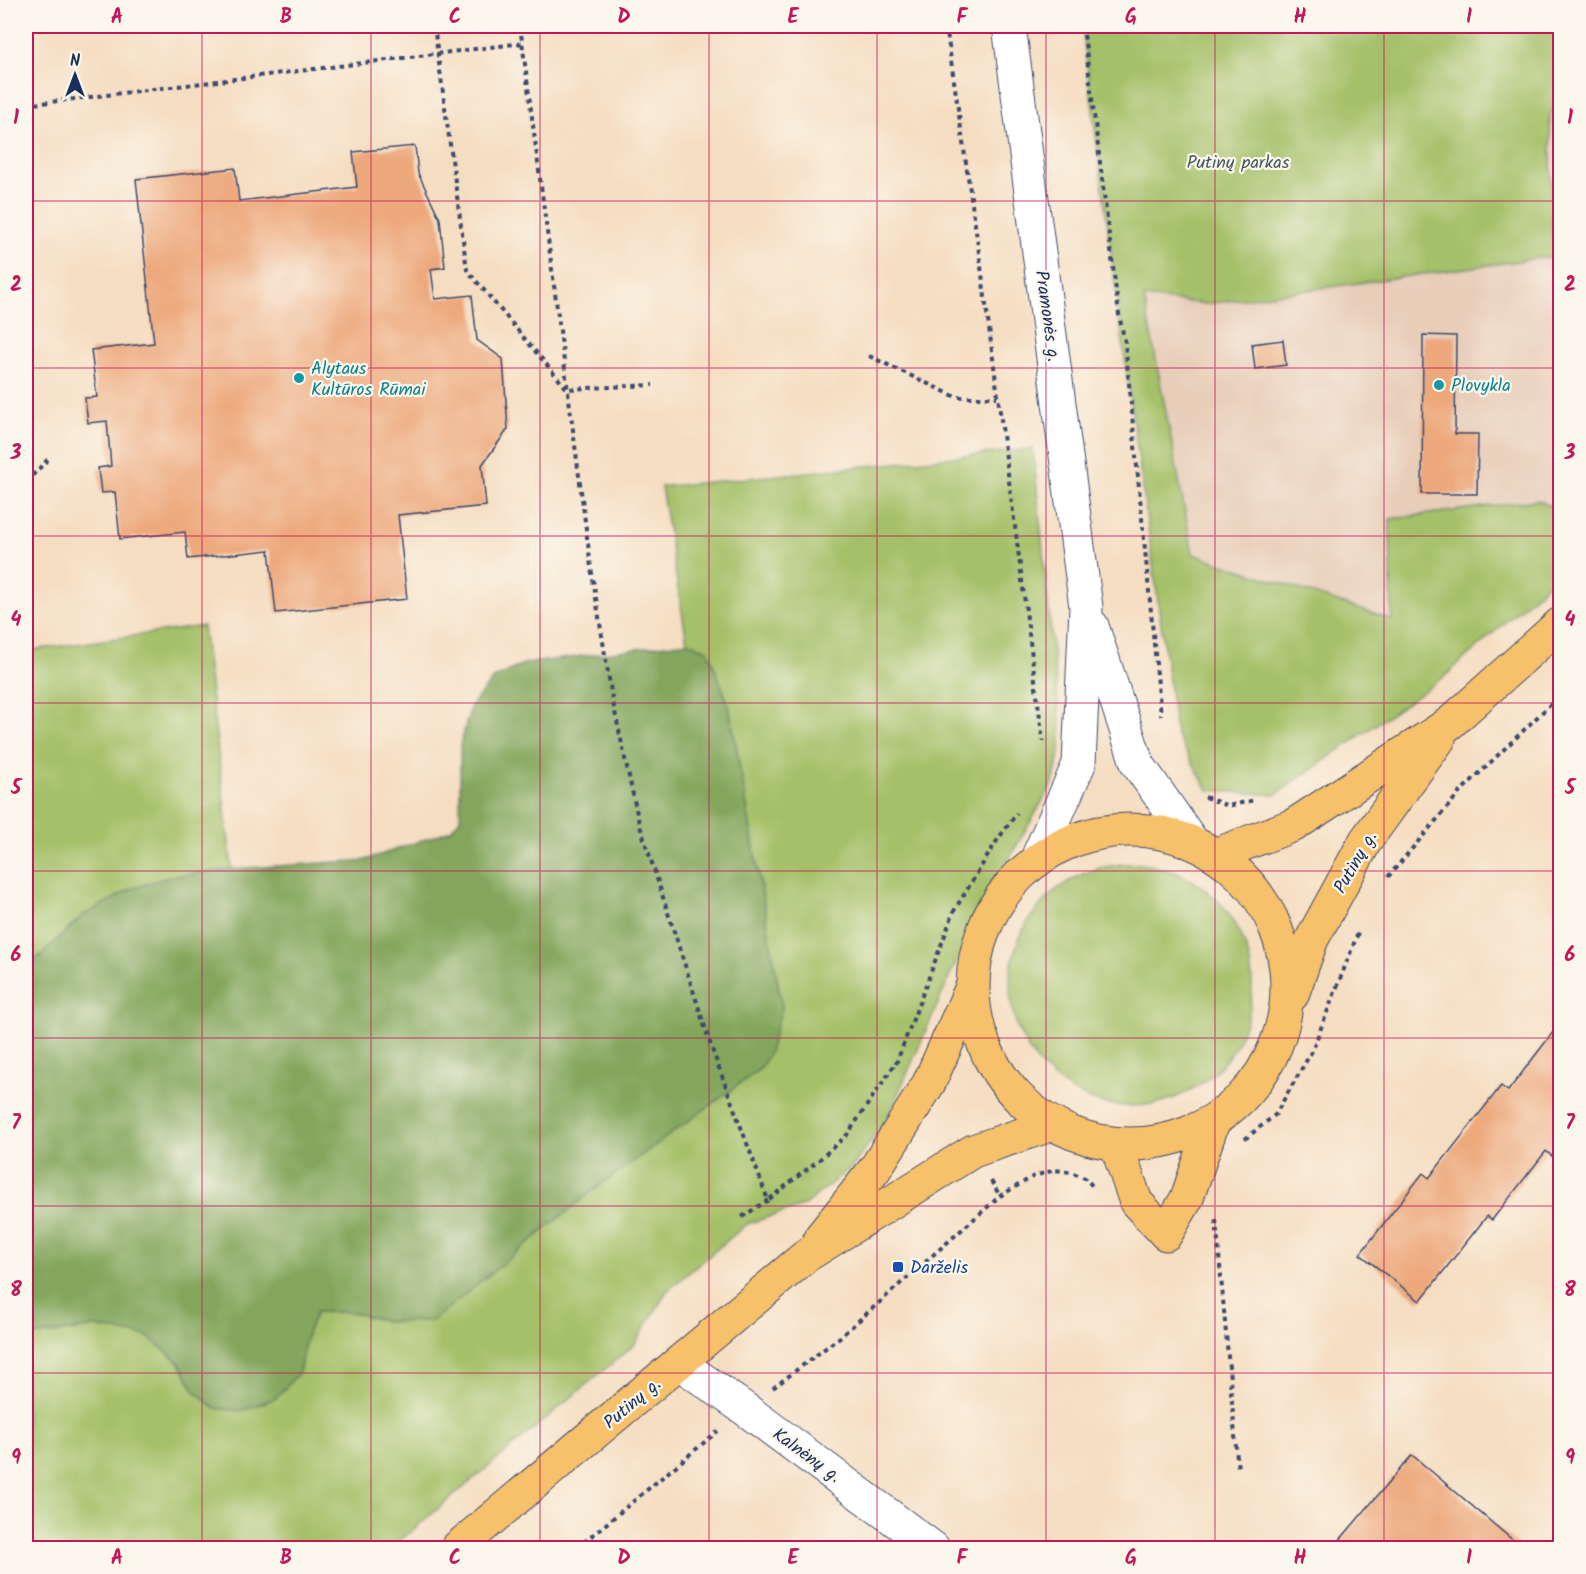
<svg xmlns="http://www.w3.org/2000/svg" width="1586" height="1574" font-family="Kalam,sans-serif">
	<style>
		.built { fill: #e8ceb9 }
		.green { fill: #a4c067; stroke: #607862; stroke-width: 1.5 }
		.forest { fill: #83a65c; stroke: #4f6a5d; stroke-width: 1.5 }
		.building { fill: #eda87b }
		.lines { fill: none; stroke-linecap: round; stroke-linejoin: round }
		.minor-casing { stroke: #3c496d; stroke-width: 35 }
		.major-casing { stroke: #3c496d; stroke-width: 35 }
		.path { stroke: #3c496d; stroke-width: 4; stroke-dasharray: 4.5 4.5; stroke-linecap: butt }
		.minor { stroke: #fff; stroke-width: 33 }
		.major { stroke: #f7c06b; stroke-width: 33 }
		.grid { fill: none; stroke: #c2185b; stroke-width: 1.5; stroke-opacity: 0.55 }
		.culture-dot { fill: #0f9aa8; stroke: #fbf7ec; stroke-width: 2 }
		.transit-dot { fill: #1a4fb4; stroke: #fbf7ec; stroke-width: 2 }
		.labels { text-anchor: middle; stroke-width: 4.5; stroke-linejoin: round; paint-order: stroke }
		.park-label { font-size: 18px; fill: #445a61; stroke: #fbf7ec }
		.street-label { font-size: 18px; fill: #1b2f5e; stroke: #fbf7ec }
		.culture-label { font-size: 18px; fill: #0d838f; stroke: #fbf7ec; text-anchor: start }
		.transit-label { font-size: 18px; fill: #164399; stroke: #fbf7ec; text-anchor: start }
		.neatline { fill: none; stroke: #c2185b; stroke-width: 2 }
		.grid-label { font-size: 20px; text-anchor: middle; font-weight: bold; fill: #c2185b }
	</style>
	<rect width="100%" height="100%" fill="#fbf7ec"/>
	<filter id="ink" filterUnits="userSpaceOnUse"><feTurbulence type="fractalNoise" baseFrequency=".0167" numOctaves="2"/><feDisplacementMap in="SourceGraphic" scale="12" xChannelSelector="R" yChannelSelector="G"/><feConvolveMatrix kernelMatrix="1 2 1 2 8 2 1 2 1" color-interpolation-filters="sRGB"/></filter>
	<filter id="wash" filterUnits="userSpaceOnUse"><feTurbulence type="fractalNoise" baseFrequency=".008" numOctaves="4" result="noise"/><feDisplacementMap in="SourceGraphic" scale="24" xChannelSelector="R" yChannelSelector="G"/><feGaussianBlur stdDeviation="1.35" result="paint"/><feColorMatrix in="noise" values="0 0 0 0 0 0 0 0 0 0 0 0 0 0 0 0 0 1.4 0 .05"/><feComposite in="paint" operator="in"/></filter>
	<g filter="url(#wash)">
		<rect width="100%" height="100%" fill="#f5ddc1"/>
		<polygon class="built" points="1560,100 1560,510 1537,500 1393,621 1193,554 1144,297 1206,304 1553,256 1550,113"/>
		<g class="green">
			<polygon points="1082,26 1560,26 1560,100 1550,114 1553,256 1206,304 1144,297 1193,554 1392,620 1390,519 1537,500 1560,510 1560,573 1444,677 1275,795 1208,790 1176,734 1119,315"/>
			<polygon points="1033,449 1061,735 1060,753 1053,783 979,910 888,1117 853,1166 803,1206 747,1224 667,1291 635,1344 391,1548 26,1548 26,1337 96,1327 147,1336 180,1363 194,1390 214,1408 241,1411 276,1398 299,1372 307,1333 316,1312 351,1312 389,1322 595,1189 761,1068 768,1055 782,1007 729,706 708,650 687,642 661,487"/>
			<polygon points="203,626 232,869 167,877 82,916 26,969 26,651"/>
			<circle cx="1131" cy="985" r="121"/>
		</g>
		<polygon class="forest" points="687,642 708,650 729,706 782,1007 768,1055 761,1068 595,1189 432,1321 389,1322 351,1312 316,1312 307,1333 299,1372 276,1398 241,1411 214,1408 194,1390 180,1363 147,1336 96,1327 26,1337 26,969 82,916 131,889 167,877 232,869 366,860 451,830 460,819 460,745 471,706 493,679 523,664"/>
		<g id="blocks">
			<g class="building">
				<polygon points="415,146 418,173 440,219 445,267 431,269 435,299 472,295 477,340 503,359 508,429 482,465 486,506 398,515 407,599 276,613 269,550 188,559 185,532 120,539 115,492 101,493 98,468 111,466 107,421 88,423 85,398 97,397 91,350 154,343 136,179 235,168 239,201 357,187 353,152"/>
				<polygon points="1423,335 1456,336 1455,434 1478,434 1477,494 1422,494"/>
				<polygon points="1283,340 1286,365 1255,369 1252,344"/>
				<polygon points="1560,1023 1560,1147 1553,1157 1546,1151 1492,1220 1487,1216 1420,1301 1360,1254 1423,1173 1429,1178 1501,1086 1508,1091"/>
				<polygon points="1412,1455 1522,1548 1333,1548"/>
			</g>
		</g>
	</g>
	<g filter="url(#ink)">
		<use href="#blocks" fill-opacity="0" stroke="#3c496d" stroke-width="1.5"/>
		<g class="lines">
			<g class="minor-casing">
				<g id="minor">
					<polyline points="1009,26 1086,607 1079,764 1036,861"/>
					<polyline points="1092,626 1137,763 1193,843"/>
					<polyline points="679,1363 745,1409 933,1548"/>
				</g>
			</g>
			<g class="major-casing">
				<g id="major">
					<circle cx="1130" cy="987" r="157"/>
					<polyline points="1215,855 1294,825 1450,723 1560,624"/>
					<polyline points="1292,995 1312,939 1366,840 1439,739"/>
					<polyline points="1116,1144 1136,1202 1166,1234 1187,1198 1213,1122"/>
					<polyline points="820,1238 875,1169 929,1083 972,987"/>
					<polyline points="457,1548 806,1256 973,1151 1053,1124"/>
				</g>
			</g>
			<g class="path">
				<polyline points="434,26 467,270 567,389 653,385"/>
				<polyline points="520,26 591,567 612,698 639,823 712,1049 768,1200 820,1159 847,1135 895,1064"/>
				<polyline points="946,26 980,259 1043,741"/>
				<polyline points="1083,26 1119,315 1125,342 1161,716"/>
				<polyline points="26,105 523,43"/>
				<polyline points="869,356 956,397 997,397"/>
				<polyline points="26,482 50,457"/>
				<polyline points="1205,797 1228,806 1255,800"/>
				<polyline points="1388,877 1461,791 1560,695"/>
				<polyline points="896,1064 954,911 998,839 1017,813"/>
				<polyline points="1245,1139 1275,1115 1312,1051 1358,933"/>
				<polyline points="991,1181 1000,1196"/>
				<polyline points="742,1217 768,1200"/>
				<polyline points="1216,1220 1238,1470"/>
				<polyline points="773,1388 840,1337 1000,1196 1034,1176 1055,1170 1071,1172 1087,1179 1092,1186"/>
				<polyline points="577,1548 718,1431"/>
			</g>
			<use href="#minor" class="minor"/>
			<use href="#major" class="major"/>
		</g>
	</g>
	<path class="grid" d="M202,26V1548M371,26V1548M540,26V1548M709,26V1548M877,26V1548M1046,26V1548M1215,26V1548M1384,26V1548M26,201H1560M26,368H1560M26,536H1560M26,703H1560M26,871H1560M26,1038H1560M26,1206H1560M26,1373H1560"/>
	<g class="culture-dot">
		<circle cx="299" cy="378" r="6"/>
		<circle cx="1439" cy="385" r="6"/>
	</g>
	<rect class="transit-dot" x="892" y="1261" width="12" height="12" rx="3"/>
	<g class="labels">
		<g class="park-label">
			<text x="1238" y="168">Putinų parkas</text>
		</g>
		<g class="street-label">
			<text transform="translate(1048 316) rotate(82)" y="6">Pramonės g.</text>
			<text transform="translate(1355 862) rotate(-60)" y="6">Putinų g.</text>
			<text transform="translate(632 1403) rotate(-40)" y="6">Putinų g.</text>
			<text transform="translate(807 1455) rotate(36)" y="6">Kalnėnų g.</text>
		</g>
		<g class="culture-label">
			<text x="311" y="374">Alytaus<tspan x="311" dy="21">Kultūros Rūmai</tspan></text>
			<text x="1451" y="391">Plovykla</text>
		</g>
		<g class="transit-label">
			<text x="910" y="1273">Darželis</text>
		</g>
	</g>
	<rect width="1586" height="1574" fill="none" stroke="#fbf7ec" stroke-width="66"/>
	<g transform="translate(75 75)" stroke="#fbf7ec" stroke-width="4.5" paint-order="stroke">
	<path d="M0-4.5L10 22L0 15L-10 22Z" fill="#1b2f5e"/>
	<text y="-9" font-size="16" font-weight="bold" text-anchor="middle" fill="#1b2f5e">N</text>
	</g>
	<rect x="33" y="33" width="1520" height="1508" class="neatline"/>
	<g class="grid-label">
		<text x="117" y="23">A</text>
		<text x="286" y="23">B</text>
		<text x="455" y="23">C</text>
		<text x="624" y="23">D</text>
		<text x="793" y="23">E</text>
		<text x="962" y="23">F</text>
		<text x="1131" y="23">G</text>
		<text x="1300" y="23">H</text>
		<text x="1469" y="23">I</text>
		<text x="16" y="124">1</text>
		<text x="1570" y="124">1</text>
		<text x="16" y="291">2</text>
		<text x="1570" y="291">2</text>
		<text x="16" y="459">3</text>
		<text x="1570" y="459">3</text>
		<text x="16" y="626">4</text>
		<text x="1570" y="626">4</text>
		<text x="16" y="794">5</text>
		<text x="1570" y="794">5</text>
		<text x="16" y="961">6</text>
		<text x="1570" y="961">6</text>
		<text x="16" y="1129">7</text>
		<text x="1570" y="1129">7</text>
		<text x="16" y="1296">8</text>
		<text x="1570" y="1296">8</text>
		<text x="16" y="1464">9</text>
		<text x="1570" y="1464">9</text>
		<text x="117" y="1564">A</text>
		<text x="286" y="1564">B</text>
		<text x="455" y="1564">C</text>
		<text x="624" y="1564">D</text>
		<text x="793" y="1564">E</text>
		<text x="962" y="1564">F</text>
		<text x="1131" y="1564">G</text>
		<text x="1300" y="1564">H</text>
		<text x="1469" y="1564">I</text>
	</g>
</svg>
